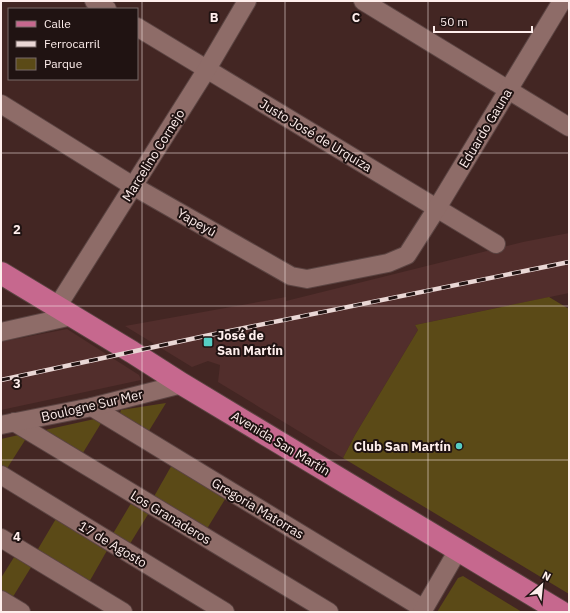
<svg xmlns="http://www.w3.org/2000/svg" width="570" height="613" font-family="'IBM Plex Sans',sans-serif">
	<style>
		.built { fill: #522e2c }
		.green { fill: #5b4a17 }
		.lines { fill: none; stroke-linecap: round; stroke-linejoin: round }
		.minor-casing { stroke: #5b4442; stroke-width: 20 }
		.major-casing { stroke: #5b4442; stroke-width: 24 }
		.minor { stroke: #8e6c68; stroke-width: 18 }
		.major { stroke: #c6688e; stroke-width: 22 }
		.rail-casing { stroke: #e9d7d5; stroke-width: 4.5 }
		.rail { stroke: #201312; stroke-width: 3; stroke-dasharray: 9; stroke-linecap: butt }
		.grid { fill: none; stroke: #feeeec; stroke-width: 1; stroke-opacity: 0.55 }
		.poi-dot { fill: #56cec4; stroke: #201312; stroke-width: 1.5 }
		.labels { text-anchor: middle; stroke-width: 4; stroke-linejoin: round; paint-order: stroke }
		.street-label { font-size: 13px; fill: #feeeec; stroke: #201312 }
		.poi-label { font-size: 13px; font-weight: bold; fill: #feeeec; stroke: #201312; text-anchor: start }
		.grid-label { font-size: 13px; text-anchor: middle; font-weight: bold; fill: #feeeec; stroke: #201312; stroke-width: 4; stroke-linejoin: round; paint-order: stroke }
	</style>
	<rect width="100%" height="100%" fill="#432623"/>
	<g class="built">
		<polygon points="569,233 569,293 415,325 418,330 355,435 343,458 218,382 220,365 208,361 192,367 125,326 286,297 286,301 523,242"/>
		<polygon points="67,329 139,375 141,380 1,410 1,342"/>
	</g>
	<g class="green">
		<polygon points="549,297 569,309 569,594 343,458 355,435 418,330 415,325"/>
		<polygon points="166,403 147,434 119,417 121,410"/>
		<polygon points="99,418 103,420 81,456 45,435 45,430"/>
		<polygon points="23,434 27,437 6,470 1,467 1,439"/>
		<polygon points="173,463 227,496 205,532 152,500"/>
		<polygon points="133,500 150,511 128,547 111,537"/>
		<polygon points="57,517 109,547 88,584 35,554"/>
		<polygon points="16,554 33,564 11,600 1,594 1,578"/>
		<polygon points="463,576 522,612 437,612 458,578"/>
	</g>
	<g class="lines">
		<g class="minor-casing">
			<g id="minor">
				<polyline points="94,1 107,9"/>
				<polyline points="363,1 569,127"/>
				<polyline points="137,27 496,244"/>
				<polyline points="1,104 133,186 291,276 307,279 388,263 407,255 437,208 562,1"/>
				<polyline points="57,307 207,69 247,1"/>
				<polyline points="1,332 72,316"/>
				<polyline points="92,407 424,609"/>
				<polyline points="14,422 329,612"/>
				<polyline points="1,425 92,407 182,384"/>
				<polyline points="1,475 225,612"/>
				<polyline points="1,538 123,612"/>
				<polyline points="1,600 21,612"/>
				<polyline points="422,612 458,550"/>
			</g>
		</g>
		<g class="major-casing">
			<polyline id="major" points="1,273 132,352 182,384 561,612"/>
		</g>
		<use href="#minor" class="minor"/>
		<use href="#major" class="major"/>
		<g class="rail-casing">
			<polyline id="rail" points="1,380 205,336 569,262"/>
		</g>
		<use href="#rail" class="rail"/>
	</g>
	<path class="grid" d="M142,1V612M285,1V612M428,1V612M1,153H569M1,306H569M1,460H569"/>
	<g class="poi-dot">
		<rect x="203" y="337" width="10" height="10" rx="2"/>
		<circle cx="459" cy="446" r="4"/>
	</g>
	<g class="labels">
		<g class="street-label">
			<text transform="translate(485 128) rotate(-59)" y="5">Eduardo Gauna</text>
			<text transform="translate(316 135) rotate(31)" y="5">Justo José de Urquiza</text>
			<text transform="translate(153 155) rotate(-58)" y="5">Marcelino Cornejo</text>
			<text transform="translate(197 222) rotate(30)" y="5">Yapeyú</text>
			<text transform="translate(92 405) rotate(-13)" y="5">Boulogne Sur Mer</text>
			<text transform="translate(281 443) rotate(31)" y="5">Avenida San Martín</text>
			<text transform="translate(258 508) rotate(31)" y="5">Gregoria Matorras</text>
			<text transform="translate(171 517) rotate(31)" y="5">Los Granaderos</text>
			<text transform="translate(113 544) rotate(31)" y="5">17 de Agosto</text>
		</g>
		<g class="poi-label">
			<text x="217" y="340">José de<tspan x="217" dy="15">San Martín</tspan></text>
			<text x="451" y="451" text-anchor="end">Club San Martín</text>
		</g>
	</g>
	<g class="grid-label">
		<text x="214" y="22">B</text>
		<text x="356" y="22">C</text>
		<text x="17" y="234">2</text>
		<text x="17" y="388">3</text>
		<text x="17" y="541">4</text>
	</g>
	<rect width="570" height="613" fill="none" stroke="#feeeec" stroke-width="4"/>
	<rect x="8" y="8" width="130" height="72" fill="#201312" stroke="#796b69"/>
	<rect x="16" y="21" width="20" height="6" fill="#c6688e" stroke="#796b69"/>
	<text x="44" y="28" font-size="12" fill="#feeeec">Calle</text>
	<rect x="16" y="41" width="20" height="6" fill="#e9d7d5" stroke="#796b69"/>
	<text x="44" y="48" font-size="12" fill="#feeeec">Ferrocarril</text>
	<rect x="16" y="58" width="20" height="12" fill="#5b4a17" stroke="#796b69"/>
	<text x="44" y="68" font-size="12" fill="#feeeec">Parque</text>
	<g transform="translate(542 585) rotate(27)" stroke="#201312" stroke-width="3" paint-order="stroke">
	<path d="M0-3L7 15L0 10L-7 15Z" fill="#feeeec"/>
	<text y="-6" font-size="11" font-weight="bold" text-anchor="middle" fill="#feeeec">N</text>
	</g>
	<path d="M434 26v6h98v-6" fill="none" stroke="#feeeec" stroke-width="2"/>
	<text x="440" y="26" font-size="12" fill="#feeeec" stroke="#201312" stroke-width="3" paint-order="stroke">50 m</text>
</svg>
